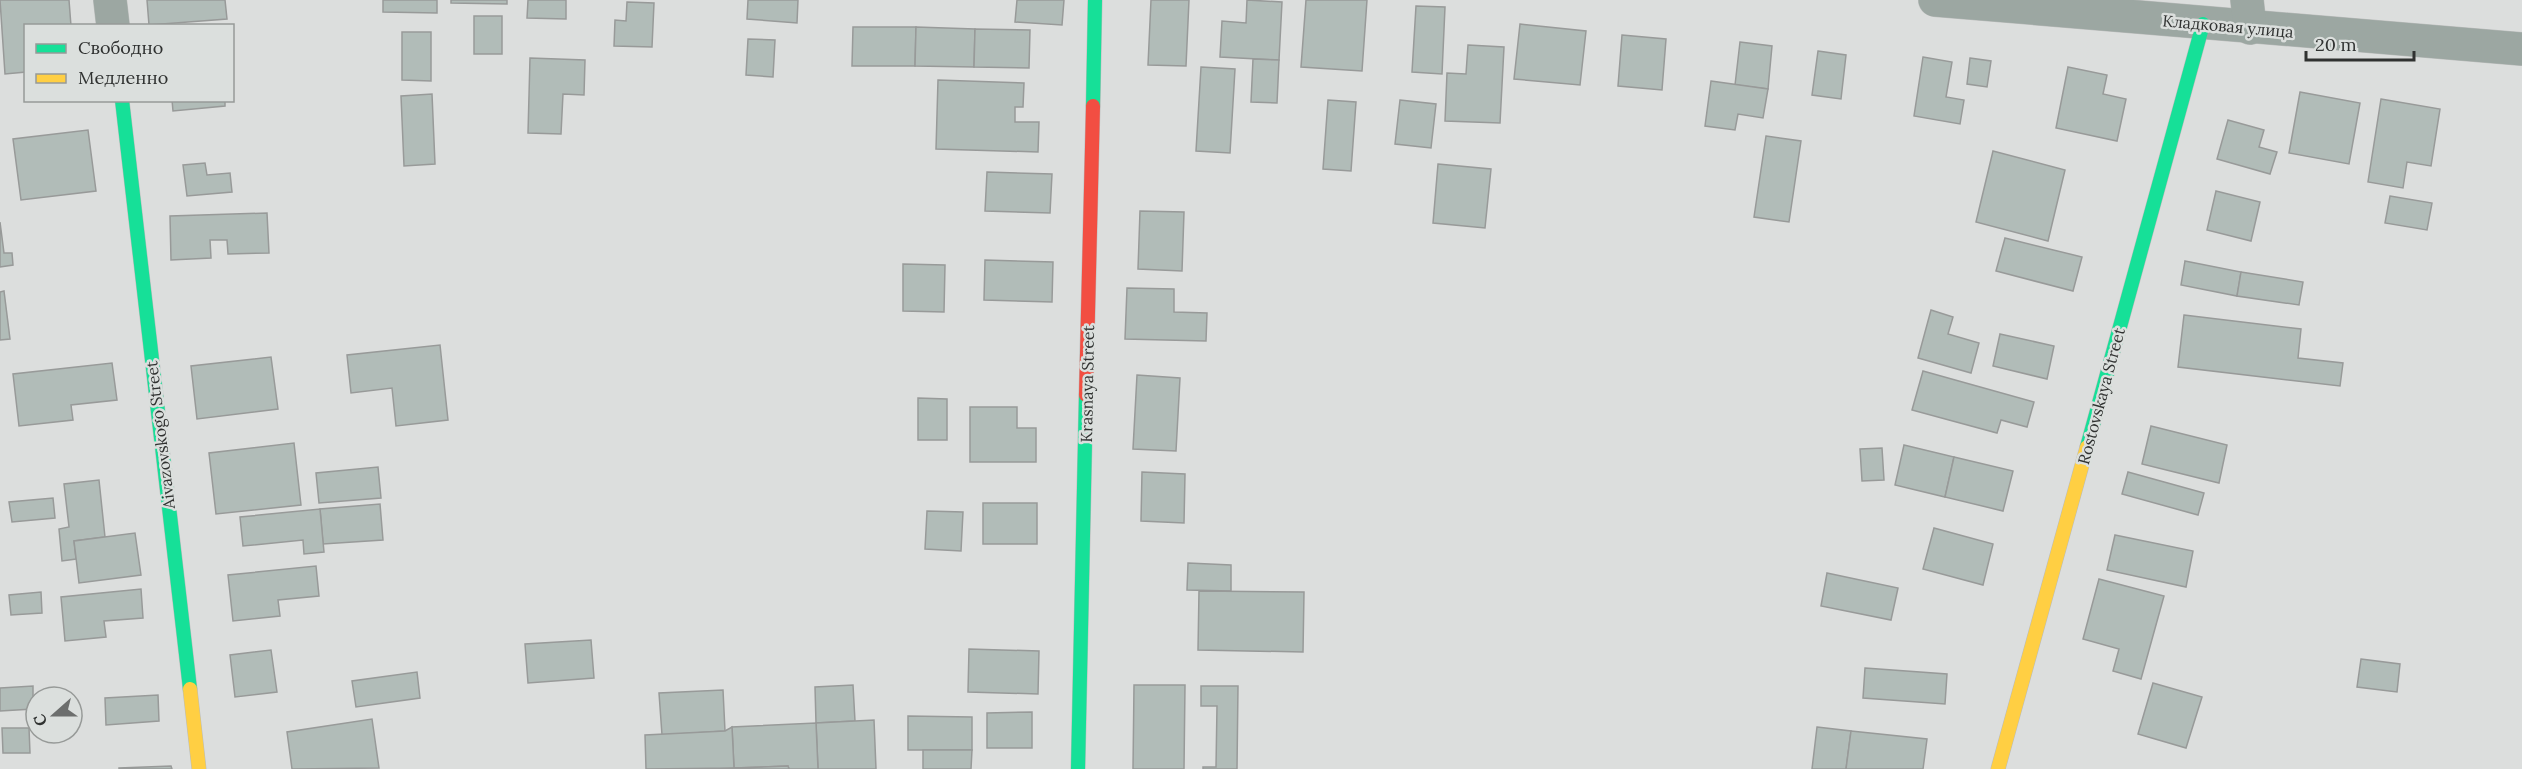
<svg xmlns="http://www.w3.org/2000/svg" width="2522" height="769" font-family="Lora,serif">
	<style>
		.building { fill: #b1bcb8; stroke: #989a99; stroke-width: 1.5 }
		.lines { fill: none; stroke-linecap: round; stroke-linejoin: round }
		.street-casing { stroke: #babcbb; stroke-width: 34 }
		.fast-casing { stroke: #babcbb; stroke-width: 15 }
		.slow-casing { stroke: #babcbb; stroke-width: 15 }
		.jam-casing { stroke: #babcbb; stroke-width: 15 }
		.street { stroke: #9ca7a2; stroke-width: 33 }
		.fast { stroke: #16e098; stroke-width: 14 }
		.slow { stroke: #ffcf43; stroke-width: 14 }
		.jam { stroke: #f24e42; stroke-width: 14 }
		.labels { text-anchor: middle; stroke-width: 5; stroke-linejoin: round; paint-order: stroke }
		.street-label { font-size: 16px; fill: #303231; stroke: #dbdfdd }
	</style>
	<rect width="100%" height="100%" fill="#dcdedd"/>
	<g class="building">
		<polygon points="0,0 69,0 71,26 26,26 26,72 5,74"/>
		<polygon points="147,0 225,0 227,19 149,25"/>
		<polygon points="383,0 437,0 437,13 383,12"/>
		<polygon points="451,0 507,0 507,4 451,3"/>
		<polygon points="528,0 566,0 566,19 527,18"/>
		<polygon points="748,0 798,0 797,23 747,19"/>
		<polygon points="1017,0 1064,0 1062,25 1015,22"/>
		<polygon points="1151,0 1189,0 1186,66 1148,65"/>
		<polygon points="1247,0 1282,2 1279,60 1220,57 1222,21 1246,23"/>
		<polygon points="1306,0 1367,0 1362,71 1301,67"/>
		<polygon points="627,2 654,3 652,47 614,46 615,20 626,21"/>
		<polygon points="1416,6 1445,7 1442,74 1412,72"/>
		<rect x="474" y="16" width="28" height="38"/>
		<polygon points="1520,24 1586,31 1580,85 1514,79"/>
		<polygon points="853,27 916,27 915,66 852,66"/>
		<polygon points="916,27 975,29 974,67 915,66"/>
		<polygon points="975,29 1030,30 1029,68 974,67"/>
		<polygon points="402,32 431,32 431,81 402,80"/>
		<polygon points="1622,35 1666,39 1662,90 1618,86"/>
		<polygon points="748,39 775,40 773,77 746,75"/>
		<polygon points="1740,42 1772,46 1768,89 1735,85"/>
		<polygon points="1468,45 1504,47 1500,123 1445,121 1447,73 1466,74"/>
		<polygon points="1818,51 1846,55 1841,99 1812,95"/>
		<polygon points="1923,57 1952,62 1946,97 1964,100 1960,124 1914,116"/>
		<polygon points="530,58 585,60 584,95 563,94 561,134 528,133"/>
		<polygon points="1970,58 1991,61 1987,87 1967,84"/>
		<polygon points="1253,59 1279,60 1277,103 1251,102"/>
		<polygon points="1201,67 1235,69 1230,153 1196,151"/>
		<polygon points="2068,67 2107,75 2103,94 2126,99 2117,141 2056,128"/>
		<polygon points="938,80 1024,83 1023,107 1015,107 1015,122 1039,122 1038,152 936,149"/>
		<polygon points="1711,81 1768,89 1763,118 1738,114 1735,130 1705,126"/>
		<polygon points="2300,92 2360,103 2349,164 2289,153"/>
		<polygon points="432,94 435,164 404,166 401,96"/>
		<polygon points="2381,99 2440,109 2431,166 2407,162 2403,188 2368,182"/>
		<polygon points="172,100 225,100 225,106 173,111"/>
		<polygon points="1328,100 1356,102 1351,171 1323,169"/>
		<polygon points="1400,100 1436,104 1431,148 1395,144"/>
		<polygon points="2228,120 2264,130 2259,147 2277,152 2270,174 2217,159"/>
		<polygon points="88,130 96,191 21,200 13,139"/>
		<polygon points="1766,136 1801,141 1789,222 1754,217"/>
		<polygon points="1993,151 2065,170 2048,241 1976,222"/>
		<polygon points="205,163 207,175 230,173 232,192 187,196 183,165"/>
		<polygon points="1438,164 1491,169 1485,228 1433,223"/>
		<polygon points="987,172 1052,174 1050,213 985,211"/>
		<polygon points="2216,191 2260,202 2251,241 2207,230"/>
		<polygon points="2390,196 2432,203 2427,230 2385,223"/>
		<polygon points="1140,211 1184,212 1182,271 1138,269"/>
		<polygon points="267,213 269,253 228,254 227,240 210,240 211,258 171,260 170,216"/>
		<polygon points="0,222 4,253 12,253 13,265 0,267"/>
		<polygon points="2005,238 2082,257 2073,291 1996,271"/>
		<polygon points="985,260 1053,262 1052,302 984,300"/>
		<polygon points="2185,261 2241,272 2237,296 2181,285"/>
		<polygon points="903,264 945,265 944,312 903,311"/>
		<polygon points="2241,272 2303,282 2299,305 2237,296"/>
		<polygon points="1127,288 1174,289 1174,312 1207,313 1206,341 1125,339"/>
		<polygon points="4,291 10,339 0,340 0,292"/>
		<polygon points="1931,310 1953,317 1948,334 1979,343 1971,373 1918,358"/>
		<polygon points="2184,315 2301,329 2298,358 2343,363 2340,386 2178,367"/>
		<polygon points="2000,334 2054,346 2047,379 1993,366"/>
		<polygon points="440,345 448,420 396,426 392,388 351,393 347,355"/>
		<polygon points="271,357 278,409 197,419 191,366"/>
		<polygon points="112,363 117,400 71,405 73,420 19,426 13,374"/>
		<polygon points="1923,371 2034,402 2027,427 2001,420 1997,433 1912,410"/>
		<polygon points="1137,375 1180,378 1176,451 1133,449"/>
		<polygon points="918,398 947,399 947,440 918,440"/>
		<polygon points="970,407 1017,407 1017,428 1036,428 1036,462 970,462"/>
		<polygon points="2151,426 2227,445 2219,483 2142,464"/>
		<polygon points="294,443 301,505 216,514 209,453"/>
		<polygon points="1904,445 1954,457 1945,497 1895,485"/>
		<polygon points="1882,448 1884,480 1862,481 1860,449"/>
		<polygon points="1954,457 2013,471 2003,511 1945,497"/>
		<polygon points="378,467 381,498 319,503 316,473"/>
		<polygon points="1142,472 1185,474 1184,523 1141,521"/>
		<polygon points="2128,472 2204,493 2198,515 2122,494"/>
		<polygon points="99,480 105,537 74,541 76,559 62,561 59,529 69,527 64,484"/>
		<polygon points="53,498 55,518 12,522 9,502"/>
		<rect x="983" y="503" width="54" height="41"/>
		<polygon points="380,504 383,540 323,544 320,509"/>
		<polygon points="320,509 324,552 304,554 303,540 243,546 240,517"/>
		<polygon points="927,511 963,512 961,551 925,549"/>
		<polygon points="1934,528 1993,544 1983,585 1923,569"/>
		<polygon points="135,533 141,575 79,583 74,541"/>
		<polygon points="2115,535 2193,551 2186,587 2107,570"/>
		<polygon points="1188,563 1231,565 1231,591 1187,590"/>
		<polygon points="316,566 319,596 278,600 280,616 233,621 228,575"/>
		<polygon points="1827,573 1898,588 1891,620 1821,606"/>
		<polygon points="2099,579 2164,596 2141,679 2113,671 2119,649 2083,639"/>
		<polygon points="141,589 143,618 104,621 106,637 65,641 61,597"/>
		<polygon points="1199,591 1304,592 1303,652 1198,650"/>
		<polygon points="41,592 42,613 11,615 9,595"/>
		<polygon points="591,640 594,678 528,683 525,644"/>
		<polygon points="969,649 1039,651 1038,694 968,692"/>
		<polygon points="271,650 277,692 235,697 230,655"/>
		<polygon points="2361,659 2400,664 2397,692 2357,687"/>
		<polygon points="1865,668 1947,674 1945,704 1863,698"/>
		<polygon points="417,672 420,698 356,707 352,681"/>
		<polygon points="2153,683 2202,697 2186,748 2138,734"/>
		<polygon points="853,685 855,721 816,723 815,687"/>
		<polygon points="1134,685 1185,685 1184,769 1133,769"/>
		<polygon points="33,686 33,709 0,711 0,688"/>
		<polygon points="1201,686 1238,686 1237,769 1203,769 1203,767 1216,767 1217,706 1201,706"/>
		<polygon points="723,690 725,731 662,735 659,693"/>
		<polygon points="158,695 159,721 106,725 105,698"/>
		<polygon points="1032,712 1032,748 987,748 987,713"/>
		<polygon points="908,716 972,717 972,750 908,750"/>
		<polygon points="372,719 379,768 292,769 287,732"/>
		<polygon points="874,720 876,769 818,769 816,723"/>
		<polygon points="816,723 818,769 789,769 788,766 734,768 732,727"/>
		<polygon points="732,727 734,768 646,769 645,735 725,731"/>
		<polygon points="1817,727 1851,731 1846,769 1812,769"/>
		<polygon points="2,728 29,728 30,753 3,753"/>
		<polygon points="1851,731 1927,739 1923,769 1846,769"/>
		<polygon points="923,750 972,750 971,769 923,769"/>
		<polygon points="171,766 172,769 119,769 119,768"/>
		<polygon points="788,766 789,769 715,769 734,768"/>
	</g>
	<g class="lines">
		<g class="street-casing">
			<g id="street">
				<polyline points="110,0 113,26"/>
				<polyline points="1935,0 2522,49"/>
				<polyline points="2247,0 2250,28"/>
			</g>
		</g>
		<g class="fast-casing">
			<g id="fast">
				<polyline points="122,100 190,689"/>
				<polyline points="1093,106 1095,0"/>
				<polyline points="2087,447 2203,24"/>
				<polyline points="1078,769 1086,395"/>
			</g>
		</g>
		<g class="slow-casing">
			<g id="slow">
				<polyline points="190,689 199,769"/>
				<polyline points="1998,769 2087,447"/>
			</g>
		</g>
		<g class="jam-casing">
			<polyline id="jam" points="1086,395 1093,106"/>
		</g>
		<use href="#street" class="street"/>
		<use href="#fast" class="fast"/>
		<use href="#slow" class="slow"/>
		<use href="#jam" class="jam"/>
	</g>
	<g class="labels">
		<g class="street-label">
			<text transform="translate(2228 26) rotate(5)" y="6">Кладковая улица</text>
			<text transform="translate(1087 384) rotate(-89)" y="6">Krasnaya Street</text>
			<text transform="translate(2101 396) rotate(-75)" y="6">Rostovskaya Street</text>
			<text transform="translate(160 435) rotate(-97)" y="6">Aivazovskogo Street</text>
		</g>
	</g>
	<rect x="24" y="24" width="210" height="78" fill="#dbdfdd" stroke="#979a98" stroke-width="1.5"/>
	<rect x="36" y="44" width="30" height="9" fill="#16e098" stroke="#979a98" stroke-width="1.5"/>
	<text x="78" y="54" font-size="18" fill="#303231">Свободно</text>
	<rect x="36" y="74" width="30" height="9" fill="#ffcf43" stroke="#979a98" stroke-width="1.5"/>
	<text x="78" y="84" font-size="18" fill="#303231">Медленно</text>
	<g transform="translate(54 715) rotate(249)"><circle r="28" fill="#dbdfdd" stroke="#979a98" stroke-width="1.5"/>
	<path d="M0-4.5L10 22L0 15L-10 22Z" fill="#6c6e6d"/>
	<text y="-9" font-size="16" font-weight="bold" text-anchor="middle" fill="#303231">С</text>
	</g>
	<path d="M2306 51v9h108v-9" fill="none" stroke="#303231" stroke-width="3"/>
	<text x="2315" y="51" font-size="18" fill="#303231" stroke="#dbdfdd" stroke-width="4.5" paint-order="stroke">20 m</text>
</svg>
